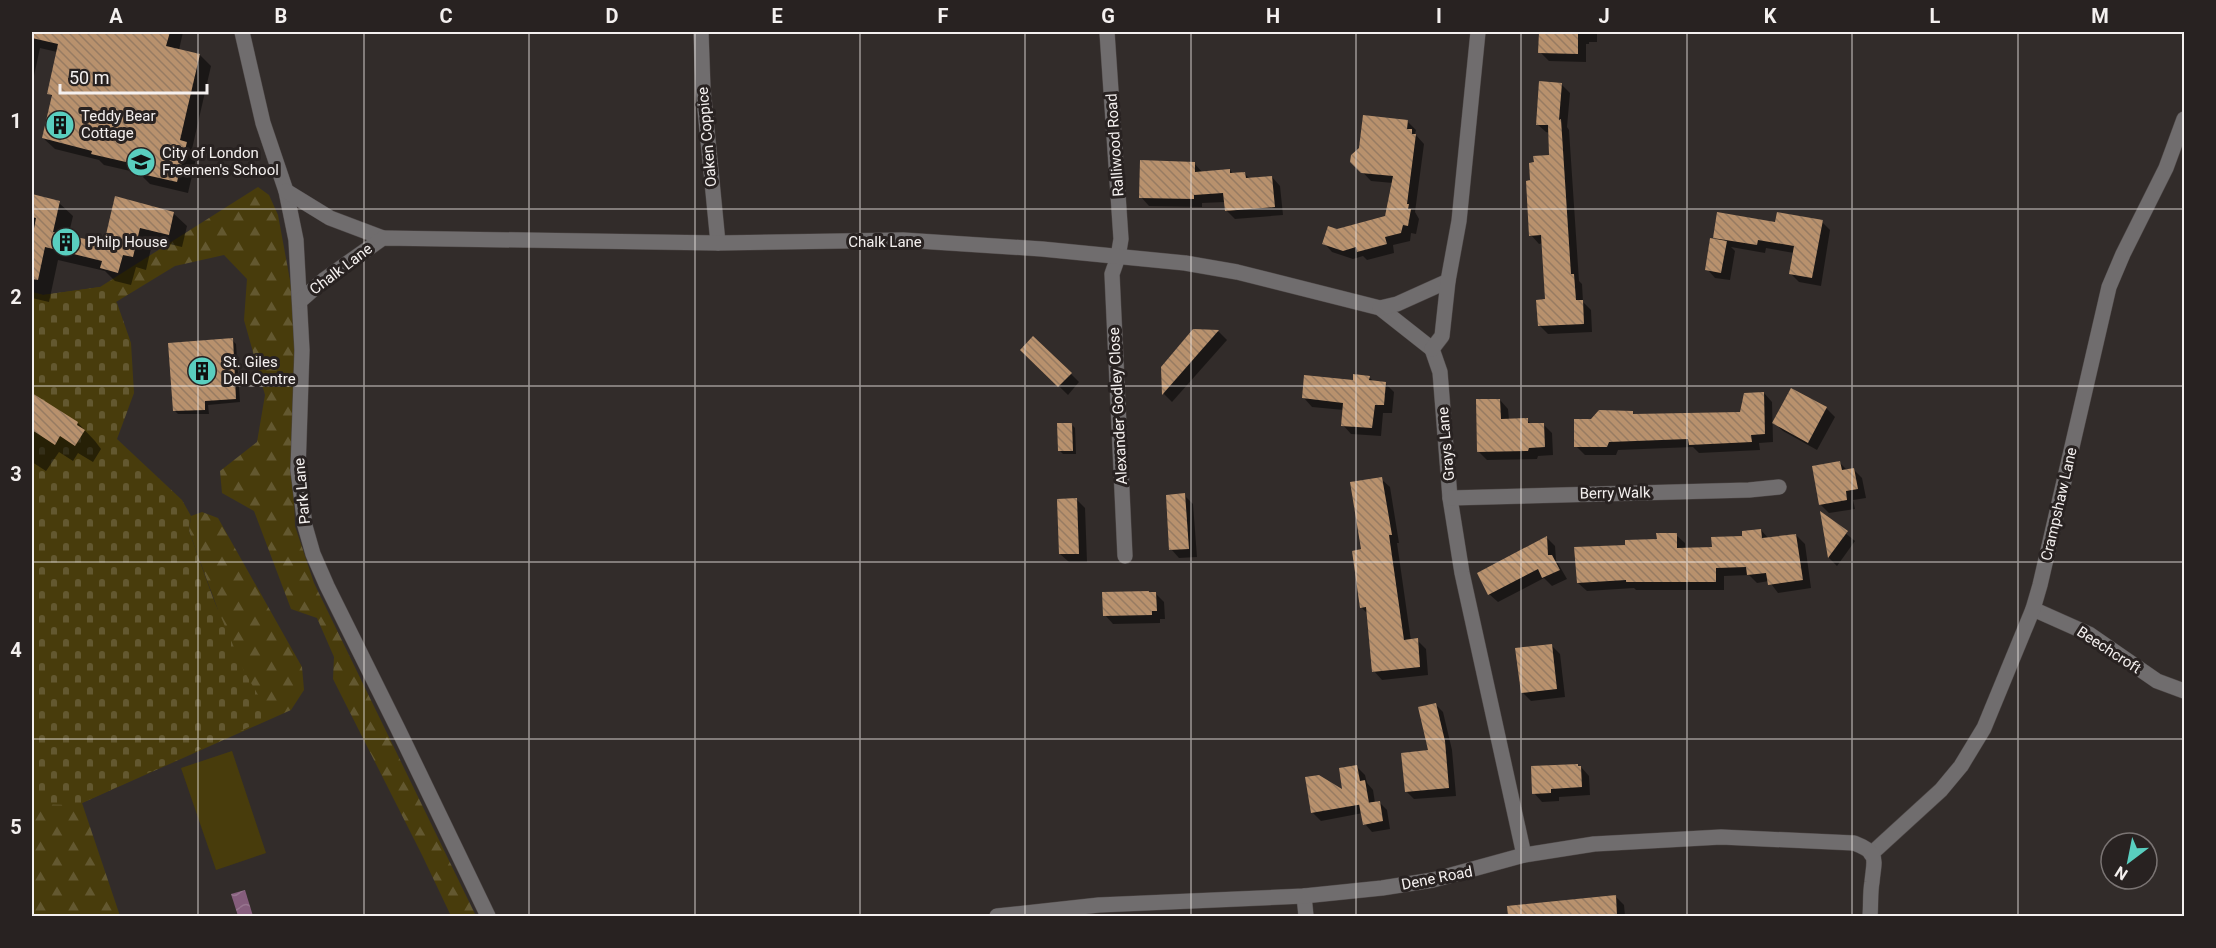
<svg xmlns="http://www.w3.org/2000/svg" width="2216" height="948" font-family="Roboto,sans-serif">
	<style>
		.forest { fill: url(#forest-firs) }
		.cemetery { fill: url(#cemetery-stones) }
		.pitch { fill: #483c0c }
		.water { fill: url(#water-waves) }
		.shadow { fill: #0007 }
		.building { fill: url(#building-back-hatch) }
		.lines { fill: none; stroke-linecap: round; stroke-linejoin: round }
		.minor-casing { stroke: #4d4746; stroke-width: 16 }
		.minor { stroke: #706d6e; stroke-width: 15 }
		.grid { fill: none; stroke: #f4f0ef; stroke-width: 1.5; stroke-opacity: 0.55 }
		.labels { text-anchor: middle; stroke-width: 6; stroke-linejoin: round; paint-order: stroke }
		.poi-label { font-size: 15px; fill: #f4f0ef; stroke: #282221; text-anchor: start }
		.street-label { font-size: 15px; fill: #f4f0ef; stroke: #282221 }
		.neatline { fill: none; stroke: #f4f0ef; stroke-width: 2 }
		.grid-label { font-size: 20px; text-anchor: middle; font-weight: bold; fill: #f4f0ef }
	</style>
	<defs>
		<pattern id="forest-firs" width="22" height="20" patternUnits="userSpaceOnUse" patternTransform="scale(1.5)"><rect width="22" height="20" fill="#483c0c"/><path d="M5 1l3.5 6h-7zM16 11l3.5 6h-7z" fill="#635830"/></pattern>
		<pattern id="cemetery-stones" width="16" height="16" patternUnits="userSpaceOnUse" patternTransform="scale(1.5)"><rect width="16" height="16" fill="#483c0c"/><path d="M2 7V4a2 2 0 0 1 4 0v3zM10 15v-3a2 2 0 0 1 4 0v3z" fill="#635830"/></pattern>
		<pattern id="water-waves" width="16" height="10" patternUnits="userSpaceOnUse" patternTransform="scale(1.5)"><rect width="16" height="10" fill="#855d7c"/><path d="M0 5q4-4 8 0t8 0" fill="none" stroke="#97758f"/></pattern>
		<pattern id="building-back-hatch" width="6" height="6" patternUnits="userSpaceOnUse" patternTransform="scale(1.5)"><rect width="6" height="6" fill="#b8916d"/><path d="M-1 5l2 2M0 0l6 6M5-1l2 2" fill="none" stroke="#977b62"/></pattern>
	</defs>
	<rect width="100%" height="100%" fill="#322c2a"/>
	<g class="forest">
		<polygon points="258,187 269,195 278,215 292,291 295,357 293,467 295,526 314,583 476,916 451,916 422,855 333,679 334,657 317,618 291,609 254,511 222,493 220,471 257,442 265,395 244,320 247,279 224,255 175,266 75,327 32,292 43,295 100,287"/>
		<polygon points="202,512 218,518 302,667 304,690 291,710 82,803 120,916 32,916 32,730 218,610 189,531 191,516"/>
	</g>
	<polygon class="cemetery" points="100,287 117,303 131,343 134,393 117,439 182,500 191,516 189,531 213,598 244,671 271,717 82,803 71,805 32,804 32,292 43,295"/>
	<polygon class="pitch" points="232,751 266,853 216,870 181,768"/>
	<polygon class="water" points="245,890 253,916 238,916 231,894"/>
	<g class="shadow">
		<polygon points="32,32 183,32 179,50 200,55 211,66 192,149 197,154 188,193 150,184 139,173 104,165 99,160 55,149 43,138 53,98 49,93 57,52 40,48 32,85"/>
		<polygon points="1538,32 1597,32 1597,42 1589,42 1589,44 1586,44 1586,62 1549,61 1540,52 1540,36"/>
		<polygon points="1561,84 1570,93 1567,127 1569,130 1579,281 1582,284 1583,302 1591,310 1592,332 1548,334 1540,326 1547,301 1543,243 1539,244 1531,235 1532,181 1551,157 1550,133 1546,132 1537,124"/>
		<polygon points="1407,121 1416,130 1415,134 1424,144 1415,212 1419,219 1416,234 1411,233 1410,241 1393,245 1394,253 1367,260 1363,256 1353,259 1332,252 1324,243 1337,231 1386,218 1393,183 1371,181 1352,161"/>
		<polygon points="1194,163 1203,173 1230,170 1234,175 1245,174 1250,179 1272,177 1280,186 1283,215 1235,219 1226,210 1225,202 1202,203 1202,207 1149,206 1141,197"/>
		<polygon points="32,196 59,203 73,216 68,237 105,245 116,198 173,213 187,226 182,247 153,240 146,270 136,267 131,285 115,281 105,271 58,260 49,302 32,298"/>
		<polygon points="1822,222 1830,230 1821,286 1799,282 1791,274 1794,253 1766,248 1765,253 1731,247 1735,251 1730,280 1715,278 1707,269 1718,241 1714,237 1776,223"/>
		<polygon points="1194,331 1219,332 1227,340 1172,402 1164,394 1163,368"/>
		<polygon points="232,340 236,344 240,402 208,405 209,414 178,414 174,410"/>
		<polygon points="1022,350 1071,374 1079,382 1068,395"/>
		<polygon points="1369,377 1374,382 1385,383 1394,392 1392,413 1383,413 1381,436 1351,434 1343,425 1344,410 1312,407 1304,398"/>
		<polygon points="1764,393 1772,402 1773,442 1759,443 1760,450 1699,453 1693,447 1618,450 1616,455 1585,455 1576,446 1592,420 1632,413 1635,415 1741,413"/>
		<polygon points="32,396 78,423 95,441 101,449 93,462 78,453 73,461 59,452 46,471 32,462"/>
		<polygon points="1500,400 1508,409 1509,420 1527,420 1531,424 1543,424 1552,433 1553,455 1538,456 1537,459 1487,460 1478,451"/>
		<polygon points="1826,408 1835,417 1817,450 1783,431 1774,423"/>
		<polygon points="1071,424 1075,428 1076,454 1063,454 1059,450"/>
		<polygon points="1839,462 1848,471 1854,470 1862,478 1866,498 1853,500 1855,509 1829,513 1820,504"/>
		<polygon points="1381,479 1390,487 1399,543 1397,543 1411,641 1417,640 1426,649 1428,675 1382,680 1374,671 1368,614 1361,607 1363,551"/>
		<polygon points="1184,495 1193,504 1197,557 1179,558 1171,549"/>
		<polygon points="1077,500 1085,508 1087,562 1069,562 1060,554"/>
		<polygon points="1822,514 1855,541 1837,566 1829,558"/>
		<polygon points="1761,530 1769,539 1796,535 1805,544 1811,588 1778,593 1769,581 1757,583 1749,575 1724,576 1724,590 1636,590 1634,588 1587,591 1578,583 1627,546 1658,541 1676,535 1685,543 1685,550 1713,549"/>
		<polygon points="1547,538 1555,546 1556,560 1567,579 1552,586 1544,578 1498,602 1489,594"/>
		<polygon points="1156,594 1164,602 1165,619 1160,619 1160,623 1113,624 1105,615"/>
		<polygon points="1551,645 1560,654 1565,697 1531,701 1522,692"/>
		<polygon points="1435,704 1443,712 1452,750 1456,796 1414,799 1407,792 1430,752"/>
		<polygon points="1357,767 1365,775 1367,783 1373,790 1375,803 1379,802 1387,810 1390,829 1372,832 1365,824 1363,813 1321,821 1312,812 1344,792"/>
		<polygon points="1581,767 1589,776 1590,795 1559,797 1559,801 1542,802 1534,793"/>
		<polygon points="1616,897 1624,905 1625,916 1523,916 1523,912"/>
	</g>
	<g class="building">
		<polygon points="32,32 170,32 166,46 200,54 180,140 187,142 177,182 137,173 139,165 91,154 92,151 42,138 52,95 47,94 58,44 32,38"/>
		<polygon points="1539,32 1578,32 1578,54 1538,53"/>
		<polygon points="1539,81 1562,83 1559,120 1561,119 1571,274 1574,274 1576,300 1583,300 1584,324 1538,326 1536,300 1545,299 1541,235 1529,236 1526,181 1530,180 1529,163 1534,162 1533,156 1549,155 1548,125 1536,125"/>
		<polygon points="1363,115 1408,120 1407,129 1412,129 1412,134 1416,134 1407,204 1409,204 1408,209 1411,209 1408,226 1403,225 1401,233 1385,237 1387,244 1357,252 1356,247 1343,251 1322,244 1328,226 1337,229 1385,216 1393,176 1361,173 1350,162 1351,155 1359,148"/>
		<polygon points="1140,160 1195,162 1195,172 1230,169 1230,173 1245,172 1246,178 1272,176 1275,207 1225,211 1223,193 1194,195 1194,199 1139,198"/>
		<polygon points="32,194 60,201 53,232 104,243 115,196 174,212 169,235 140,228 133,257 123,255 118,273 100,268 102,261 45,247 38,280 32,279 32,239 36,218 32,217"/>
		<polygon points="1717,212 1775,222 1777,212 1823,220 1812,278 1789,274 1794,246 1758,240 1757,245 1713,238"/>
		<polygon points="1710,238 1727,241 1721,273 1705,270"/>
		<polygon points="1193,329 1219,330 1162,395 1161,367"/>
		<polygon points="1033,336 1072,373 1058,387 1020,350"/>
		<polygon points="233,338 236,399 205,401 205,410 173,411 168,343"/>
		<polygon points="1353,374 1370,376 1369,380 1386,382 1384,405 1375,405 1372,428 1341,426 1343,403 1302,398 1304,375 1353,380"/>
		<polygon points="1791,388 1827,407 1808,443 1772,423"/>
		<polygon points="1764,392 1765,434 1751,435 1752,442 1689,445 1688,439 1609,442 1607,447 1574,447 1574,419 1591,419 1599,410 1633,411 1633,414 1740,412 1744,393"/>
		<polygon points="32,393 78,422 77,425 85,430 75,446 60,436 55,445 32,430"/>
		<polygon points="1476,399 1500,399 1501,419 1528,418 1528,423 1544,423 1545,447 1529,448 1528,451 1477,452"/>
		<polygon points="1057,423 1072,423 1073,451 1058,451"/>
		<polygon points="1840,461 1842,470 1854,468 1858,489 1846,491 1847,500 1819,505 1812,466"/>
		<polygon points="1382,477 1392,535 1389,535 1404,640 1418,638 1420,667 1372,672 1366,607 1360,608 1352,551 1361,549 1350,482"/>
		<polygon points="1185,493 1189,549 1169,550 1166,495"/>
		<polygon points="1077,498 1079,554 1059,554 1057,499"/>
		<polygon points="1820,511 1848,531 1828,558"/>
		<polygon points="1761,529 1762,538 1796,534 1803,580 1768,585 1766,573 1747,575 1746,567 1716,568 1716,582 1626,582 1626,580 1577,583 1574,547 1625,545 1625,540 1657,539 1656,533 1677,533 1677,548 1712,547 1711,537 1742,536 1742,531"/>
		<polygon points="1547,536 1548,555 1552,555 1560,570 1542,578 1538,569 1488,595 1477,573"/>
		<polygon points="1149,591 1149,592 1156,592 1157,611 1152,611 1152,615 1103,616 1102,592"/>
		<polygon points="1552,644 1557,689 1521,693 1515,648"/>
		<polygon points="1436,703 1445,741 1449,788 1405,792 1401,753 1428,750 1418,707"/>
		<polygon points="1578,764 1578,766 1581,766 1582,787 1551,789 1551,793 1532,794 1531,766"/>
		<polygon points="1357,765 1360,781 1365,780 1369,803 1311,813 1305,777 1319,775 1342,789 1339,768"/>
		<polygon points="1380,801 1383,821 1363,825 1359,804"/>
		<polygon points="1616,895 1617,916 1508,916 1507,906"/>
	</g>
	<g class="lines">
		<g class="minor-casing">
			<g id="minor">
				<polyline points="242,32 263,123 286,191 296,240 302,350 298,470 305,526 313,554 327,586 398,729 488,916"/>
				<polyline points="701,32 703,89 718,243"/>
				<polyline points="1107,32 1121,239 1118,257 1112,274 1125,556"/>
				<polyline points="286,191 330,218 383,238"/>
				<polyline points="300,301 325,279 383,238 718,243 903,240 1042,249 1185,263 1237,272 1380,308 1432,349"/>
				<polyline points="1380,308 1397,304 1448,281"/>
				<polyline points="1432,349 1440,372 1450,498 1462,573 1524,855"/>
				<polyline points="1432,349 1442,336 1448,281 1459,221 1478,32"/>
				<polyline points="1450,498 1749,490 1779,487"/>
				<polyline points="2033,609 2089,634 2157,681 2184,691"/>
				<polyline points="1871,854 1941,790 1961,766 1984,728 2033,609 2040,585 2109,287 2123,254 2166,168 2184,119"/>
				<polyline points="1304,896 1306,916"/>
				<path d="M997,916L1099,905L1304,896L1382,888L1433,880L1524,855L1594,844L1721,837L1854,843C1880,853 1874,859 1872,882C1870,893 1871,905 1870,916"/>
			</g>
		</g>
		<use href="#minor" class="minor"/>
	</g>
	<path class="grid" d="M198,32V916M364,32V916M529,32V916M695,32V916M860,32V916M1025,32V916M1191,32V916M1356,32V916M1521,32V916M1687,32V916M1852,32V916M2018,32V916M32,209H2184M32,386H2184M32,562H2184M32,739H2184"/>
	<defs>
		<g id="building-disc" transform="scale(1.5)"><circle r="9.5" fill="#59cebf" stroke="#282221"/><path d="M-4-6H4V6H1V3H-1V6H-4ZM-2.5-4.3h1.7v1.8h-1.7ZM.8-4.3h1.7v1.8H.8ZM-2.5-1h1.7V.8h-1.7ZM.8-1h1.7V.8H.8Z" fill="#111"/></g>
		<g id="school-disc" transform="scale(1.5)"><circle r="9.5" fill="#59cebf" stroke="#282221"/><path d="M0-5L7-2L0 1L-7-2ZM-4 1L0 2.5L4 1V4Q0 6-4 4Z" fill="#111"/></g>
	</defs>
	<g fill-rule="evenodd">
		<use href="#building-disc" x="60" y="125"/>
		<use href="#school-disc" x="141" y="162"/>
		<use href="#building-disc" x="66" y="242"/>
		<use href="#building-disc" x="202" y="371"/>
	</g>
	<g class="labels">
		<g class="poi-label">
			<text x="81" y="121">Teddy Bear<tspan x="81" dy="17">Cottage</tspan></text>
			<text x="162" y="158">City of London<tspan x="162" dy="17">Freemen's School</tspan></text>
			<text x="87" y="247">Philp House</text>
			<text x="223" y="367">St. Giles<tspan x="223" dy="17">Dell Centre</tspan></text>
		</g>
		<g class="street-label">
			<text transform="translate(707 137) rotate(-95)" y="5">Oaken Coppice</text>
			<text transform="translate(1115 145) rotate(-94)" y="5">Ralliwood Road</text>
			<text x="885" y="247">Chalk Lane</text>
			<text transform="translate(341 269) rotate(-37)" y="5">Chalk Lane</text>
			<text transform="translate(1118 406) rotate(-93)" y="5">Alexander Godley Close</text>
			<text transform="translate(1446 444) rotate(-95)" y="5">Grays Lane</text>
			<text transform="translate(302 491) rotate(-95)" y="5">Park Lane</text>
			<text transform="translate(1615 493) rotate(-1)" y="5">Berry Walk</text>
			<text transform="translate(2059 504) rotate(-77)" y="5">Crampshaw Lane</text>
			<text transform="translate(2109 650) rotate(33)" y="5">Beechcroft</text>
			<text transform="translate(1437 878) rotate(-11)" y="5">Dene Road</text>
		</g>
	</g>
	<rect width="2216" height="948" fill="none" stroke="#282221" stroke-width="66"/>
	<g transform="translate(2129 861) rotate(212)"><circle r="28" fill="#282221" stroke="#7a7473" stroke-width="1.5"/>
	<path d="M0-4.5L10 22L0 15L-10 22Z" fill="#59cebf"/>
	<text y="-9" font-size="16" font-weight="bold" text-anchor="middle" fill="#f4f0ef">N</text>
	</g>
	<path d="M60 84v9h147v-9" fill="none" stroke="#f4f0ef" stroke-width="3"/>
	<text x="69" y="84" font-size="18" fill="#f4f0ef" stroke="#282221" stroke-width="4.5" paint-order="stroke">50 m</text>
	<rect x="33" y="33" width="2150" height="882" class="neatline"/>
	<g class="grid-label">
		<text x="116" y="23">A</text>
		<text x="281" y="23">B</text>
		<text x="446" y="23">C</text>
		<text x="612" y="23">D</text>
		<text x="777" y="23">E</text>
		<text x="943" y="23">F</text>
		<text x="1108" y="23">G</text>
		<text x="1273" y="23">H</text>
		<text x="1439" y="23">I</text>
		<text x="1604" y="23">J</text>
		<text x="1770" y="23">K</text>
		<text x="1935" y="23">L</text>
		<text x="2100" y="23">M</text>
		<text x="16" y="128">1</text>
		<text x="16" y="304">2</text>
		<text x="16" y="481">3</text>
		<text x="16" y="657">4</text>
		<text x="16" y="834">5</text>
	</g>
</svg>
